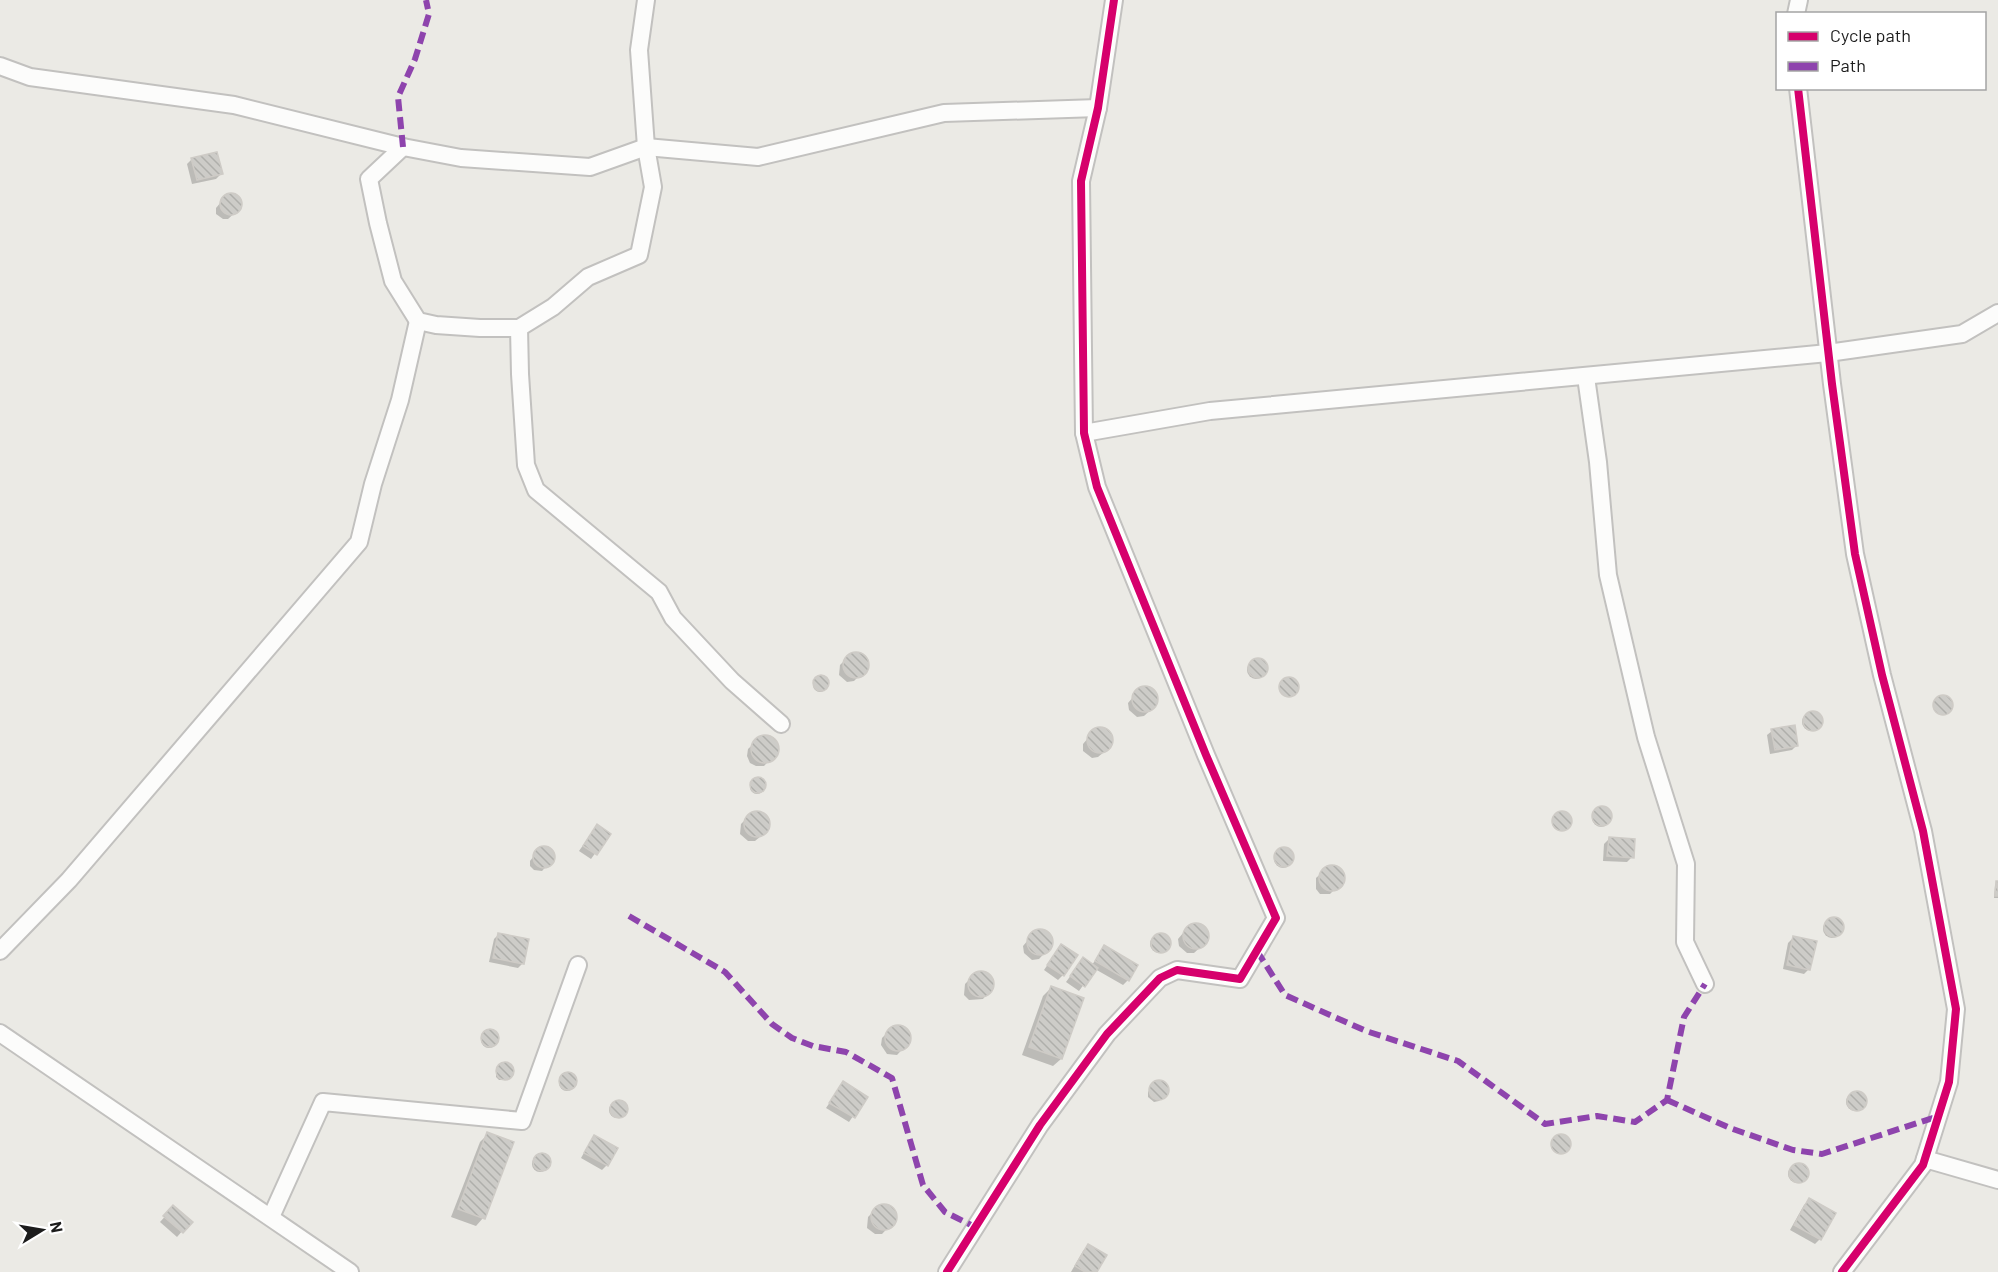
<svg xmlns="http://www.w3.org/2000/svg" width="1998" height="1272" font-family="Barlow,sans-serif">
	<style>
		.shadow { fill: #0003 }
		.building { fill: url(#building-back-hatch); stroke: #cecbc6; stroke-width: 1.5 }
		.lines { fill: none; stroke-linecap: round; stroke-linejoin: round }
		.minor-casing { stroke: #c2c1bf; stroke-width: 20 }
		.minor { stroke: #fcfcfb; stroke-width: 16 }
		.quiet { stroke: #8e44ad; stroke-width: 6; stroke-dasharray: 12 6; stroke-linecap: butt }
		.cycleway-casing { stroke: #fff; stroke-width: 11 }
		.cycleway { stroke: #d6006c; stroke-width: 8 }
	</style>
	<defs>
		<pattern id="building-back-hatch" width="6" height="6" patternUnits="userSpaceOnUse" patternTransform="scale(1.5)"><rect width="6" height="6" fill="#cdccc8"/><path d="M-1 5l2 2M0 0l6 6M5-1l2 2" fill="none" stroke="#afafab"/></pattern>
	</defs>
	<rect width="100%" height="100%" fill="#ebeae5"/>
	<g class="shadow">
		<polygon points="192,159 221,174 216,179 192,184 187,164"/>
		<polygon points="226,196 235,196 239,201 238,210 228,219 223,219 216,214 216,208"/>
		<polygon points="858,653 867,661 867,668 854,681 847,682 839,675 840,665 851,654"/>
		<circle cx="1256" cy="670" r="9"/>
		<circle cx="820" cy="685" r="7"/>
		<circle cx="1288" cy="688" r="9"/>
		<polygon points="1140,689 1151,689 1156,695 1155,706 1144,716 1137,717 1129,710 1128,703"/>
		<circle cx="1942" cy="706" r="9"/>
		<circle cx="1811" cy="722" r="9"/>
		<polygon points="1102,729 1111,736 1110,747 1098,757 1092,758 1083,751 1083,744 1095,730"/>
		<polygon points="1772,731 1797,745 1792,750 1770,754 1767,735"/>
		<polygon points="767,737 776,744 777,752 764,766 756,766 750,763 747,756 748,749 760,738"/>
		<circle cx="757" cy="787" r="7"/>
		<circle cx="1601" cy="818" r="9"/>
		<polygon points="759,812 768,820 767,831 755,841 748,841 740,834 741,824 752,813"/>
		<circle cx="1561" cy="822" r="9"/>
		<polygon points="593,831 609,834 591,859 579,851"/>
		<polygon points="1609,839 1632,857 1627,862 1603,861 1604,844"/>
		<polygon points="540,848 549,849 553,853 553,859 542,871 534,870 530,866 530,861"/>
		<circle cx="1283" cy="859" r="9"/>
		<polygon points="1334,867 1342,874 1343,881 1330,894 1320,894 1316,889 1316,878 1327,868"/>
		<polygon points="1997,883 1998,883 1998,898 1994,898 1995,885"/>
		<circle cx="1832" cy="929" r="9"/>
		<polygon points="1198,924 1206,932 1205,943 1194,953 1187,953 1179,946 1178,939 1190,925"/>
		<polygon points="1043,931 1050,935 1052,945 1039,959 1032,960 1024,953 1023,946 1035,932"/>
		<polygon points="499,934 523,963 518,968 489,962 494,939"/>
		<circle cx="1159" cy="944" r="9"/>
		<polygon points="1793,938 1809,969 1804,974 1783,969 1788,943"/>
		<polygon points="1061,945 1063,975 1058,980 1044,970"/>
		<polygon points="1104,947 1128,980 1123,985 1095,969 1079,991 1066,982 1083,959 1092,965"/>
		<polygon points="976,973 987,974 992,980 992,987 983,999 969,1000 964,995 965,984"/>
		<polygon points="1051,988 1061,1059 1053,1066 1022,1055 1043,996"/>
		<polygon points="893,1027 905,1028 909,1034 910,1041 897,1055 887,1054 881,1045 882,1038"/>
		<circle cx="489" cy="1040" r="8"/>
		<polygon points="502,1064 509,1064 512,1068 513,1073 505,1080 499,1080 496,1077 496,1070"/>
		<circle cx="567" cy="1083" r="8"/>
		<polygon points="1161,1082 1165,1085 1167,1093 1159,1101 1154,1102 1148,1097 1148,1092 1155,1083"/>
		<polygon points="843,1083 866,1097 849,1122 826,1108"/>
		<circle cx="1855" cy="1102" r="9"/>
		<circle cx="617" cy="1110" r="8"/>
		<polygon points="488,1134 483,1218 476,1226 451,1217 480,1142"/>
		<circle cx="1560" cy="1145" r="9"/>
		<polygon points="595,1137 607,1165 602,1170 581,1158 590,1142"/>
		<circle cx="540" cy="1164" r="8"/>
		<circle cx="1797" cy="1174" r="9"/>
		<polygon points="1809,1200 1820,1239 1815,1244 1790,1230 1804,1205"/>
		<polygon points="886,1205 895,1213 895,1220 882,1234 875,1234 867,1228 868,1217 879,1206"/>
		<polygon points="169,1212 190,1222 177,1237 160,1222"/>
		<polygon points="1088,1246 1095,1272 1071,1272 1083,1251"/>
	</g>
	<g class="building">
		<polygon points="217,152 223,174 197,180 191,158"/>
		<circle cx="231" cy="204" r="11"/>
		<circle cx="856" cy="665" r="13"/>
		<circle cx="1258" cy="668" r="10"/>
		<circle cx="821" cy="683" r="8"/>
		<circle cx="1289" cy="687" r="10"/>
		<circle cx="1145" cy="699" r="13"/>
		<circle cx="1943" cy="705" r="10"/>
		<circle cx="1813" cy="721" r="10"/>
		<polygon points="1795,725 1798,746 1775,750 1771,729"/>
		<circle cx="1100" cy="740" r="13"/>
		<circle cx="765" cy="749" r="14"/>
		<circle cx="758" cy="785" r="8"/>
		<circle cx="1602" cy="816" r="10"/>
		<circle cx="757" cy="824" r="13"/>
		<circle cx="1562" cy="821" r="10"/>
		<polygon points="597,824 611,834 597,855 583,846"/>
		<polygon points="1609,837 1635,839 1634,858 1607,856"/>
		<circle cx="544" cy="857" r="11"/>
		<circle cx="1284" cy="857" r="10"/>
		<circle cx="1332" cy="878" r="13"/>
		<polygon points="1996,881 1998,881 1998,896 1995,896"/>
		<circle cx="1834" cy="927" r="10"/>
		<circle cx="1196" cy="936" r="13"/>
		<circle cx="1040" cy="942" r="13"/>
		<polygon points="498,933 529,939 524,964 493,958"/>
		<circle cx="1161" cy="943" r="10"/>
		<polygon points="1793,936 1817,941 1810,970 1787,965"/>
		<polygon points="1061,944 1078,955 1064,976 1047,965"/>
		<polygon points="1104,945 1138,965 1129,981 1095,961"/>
		<polygon points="1083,957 1098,968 1085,987 1070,976"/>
		<circle cx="981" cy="984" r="13"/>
		<polygon points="1051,986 1084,998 1062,1059 1029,1047"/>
		<circle cx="898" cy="1038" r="13"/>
		<circle cx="490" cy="1038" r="9"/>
		<circle cx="505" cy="1071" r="9"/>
		<circle cx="568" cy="1081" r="9"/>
		<circle cx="1159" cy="1090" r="10"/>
		<polygon points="843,1081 868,1097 855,1118 829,1103"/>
		<circle cx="1857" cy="1101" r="10"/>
		<circle cx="619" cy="1109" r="9"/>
		<polygon points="487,1132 514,1142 485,1219 458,1209"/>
		<circle cx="1561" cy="1144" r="10"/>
		<polygon points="594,1135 618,1148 608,1166 584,1153"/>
		<circle cx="542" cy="1162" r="9"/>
		<circle cx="1799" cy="1173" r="10"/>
		<polygon points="1809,1198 1836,1213 1821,1240 1794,1225"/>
		<circle cx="884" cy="1217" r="13"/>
		<polygon points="173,1205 193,1222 183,1233 163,1216"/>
		<polygon points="1088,1244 1107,1255 1097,1272 1085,1272 1075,1266"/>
	</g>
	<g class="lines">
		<g class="minor-casing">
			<g id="minor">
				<polyline points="1796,14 1799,0"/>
				<polyline points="0,66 30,77 234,105 403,147 461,158 590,167 646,147 758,157 944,113 1098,108"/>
				<polyline points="1798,88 1832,384 1855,554 1882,675 1923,831 1956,1009 1949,1082 1923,1165 1842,1272"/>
				<polyline points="403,147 369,179 378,223 393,281 418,321 436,325 480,328 519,328 553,307 588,277 639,255 653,187 646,147 639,50 646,0"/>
				<polyline points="519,328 520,374 526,465 536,490 659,592 673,618 732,681 781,724"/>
				<polyline points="1586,377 1598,462 1608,575 1646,737 1686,864 1685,942 1705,984"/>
				<polyline points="1084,433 1210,411 1828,353 1962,334 1998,313"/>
				<polyline points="0,951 69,880 359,542 373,484 400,400 418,321"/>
				<polyline points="0,1033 350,1272"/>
				<polyline points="1925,1159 1998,1180"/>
				<polyline points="271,1217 323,1102 522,1121 578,965"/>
				<polyline points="947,1272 1040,1125 1107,1034 1160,978 1177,970 1240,979 1276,918 1206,755 1097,487 1084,433 1081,181 1098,108 1114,0"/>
			</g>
		</g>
		<use href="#minor" class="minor"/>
		<g class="quiet">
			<polyline points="403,147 398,97 415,59 429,14 426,0"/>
			<polyline points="629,916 725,972 772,1024 792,1038 813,1046 846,1052 892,1078 923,1185 945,1212 975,1227"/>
			<polyline points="1257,951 1285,995 1366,1031 1458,1061 1545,1124 1597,1116 1635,1122 1667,1100 1684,1017 1705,984"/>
			<polyline points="1667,1100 1730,1128 1793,1150 1822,1154 1939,1116"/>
		</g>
		<g class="cycleway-casing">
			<g id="cycleway">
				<polyline points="1798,88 1832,384 1855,554 1882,675 1923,831 1956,1009 1949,1082 1923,1165 1842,1272"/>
				<polyline points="947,1272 1040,1125 1107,1034 1160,978 1177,970 1240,979 1276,918 1206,755 1097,487 1084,433 1081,181 1098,108 1114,0"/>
			</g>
		</g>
		<use href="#cycleway" class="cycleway"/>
	</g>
	<rect x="1776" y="12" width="210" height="78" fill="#ffffff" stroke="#a4a4a4" stroke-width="1.5"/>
	<rect x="1788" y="32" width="30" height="9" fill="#d6006c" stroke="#a4a4a4" stroke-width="1.5"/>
	<text x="1830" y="42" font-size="18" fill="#1c1c1c">Cycle path</text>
	<rect x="1788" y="62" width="30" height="9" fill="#8e44ad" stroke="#a4a4a4" stroke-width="1.5"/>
	<text x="1830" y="72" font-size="18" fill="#1c1c1c">Path</text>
	<g transform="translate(42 1230) rotate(79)" stroke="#ffffff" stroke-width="4.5" paint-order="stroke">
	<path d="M0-4.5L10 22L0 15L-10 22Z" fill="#1c1c1c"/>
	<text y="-9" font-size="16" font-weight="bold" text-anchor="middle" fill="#1c1c1c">N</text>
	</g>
</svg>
